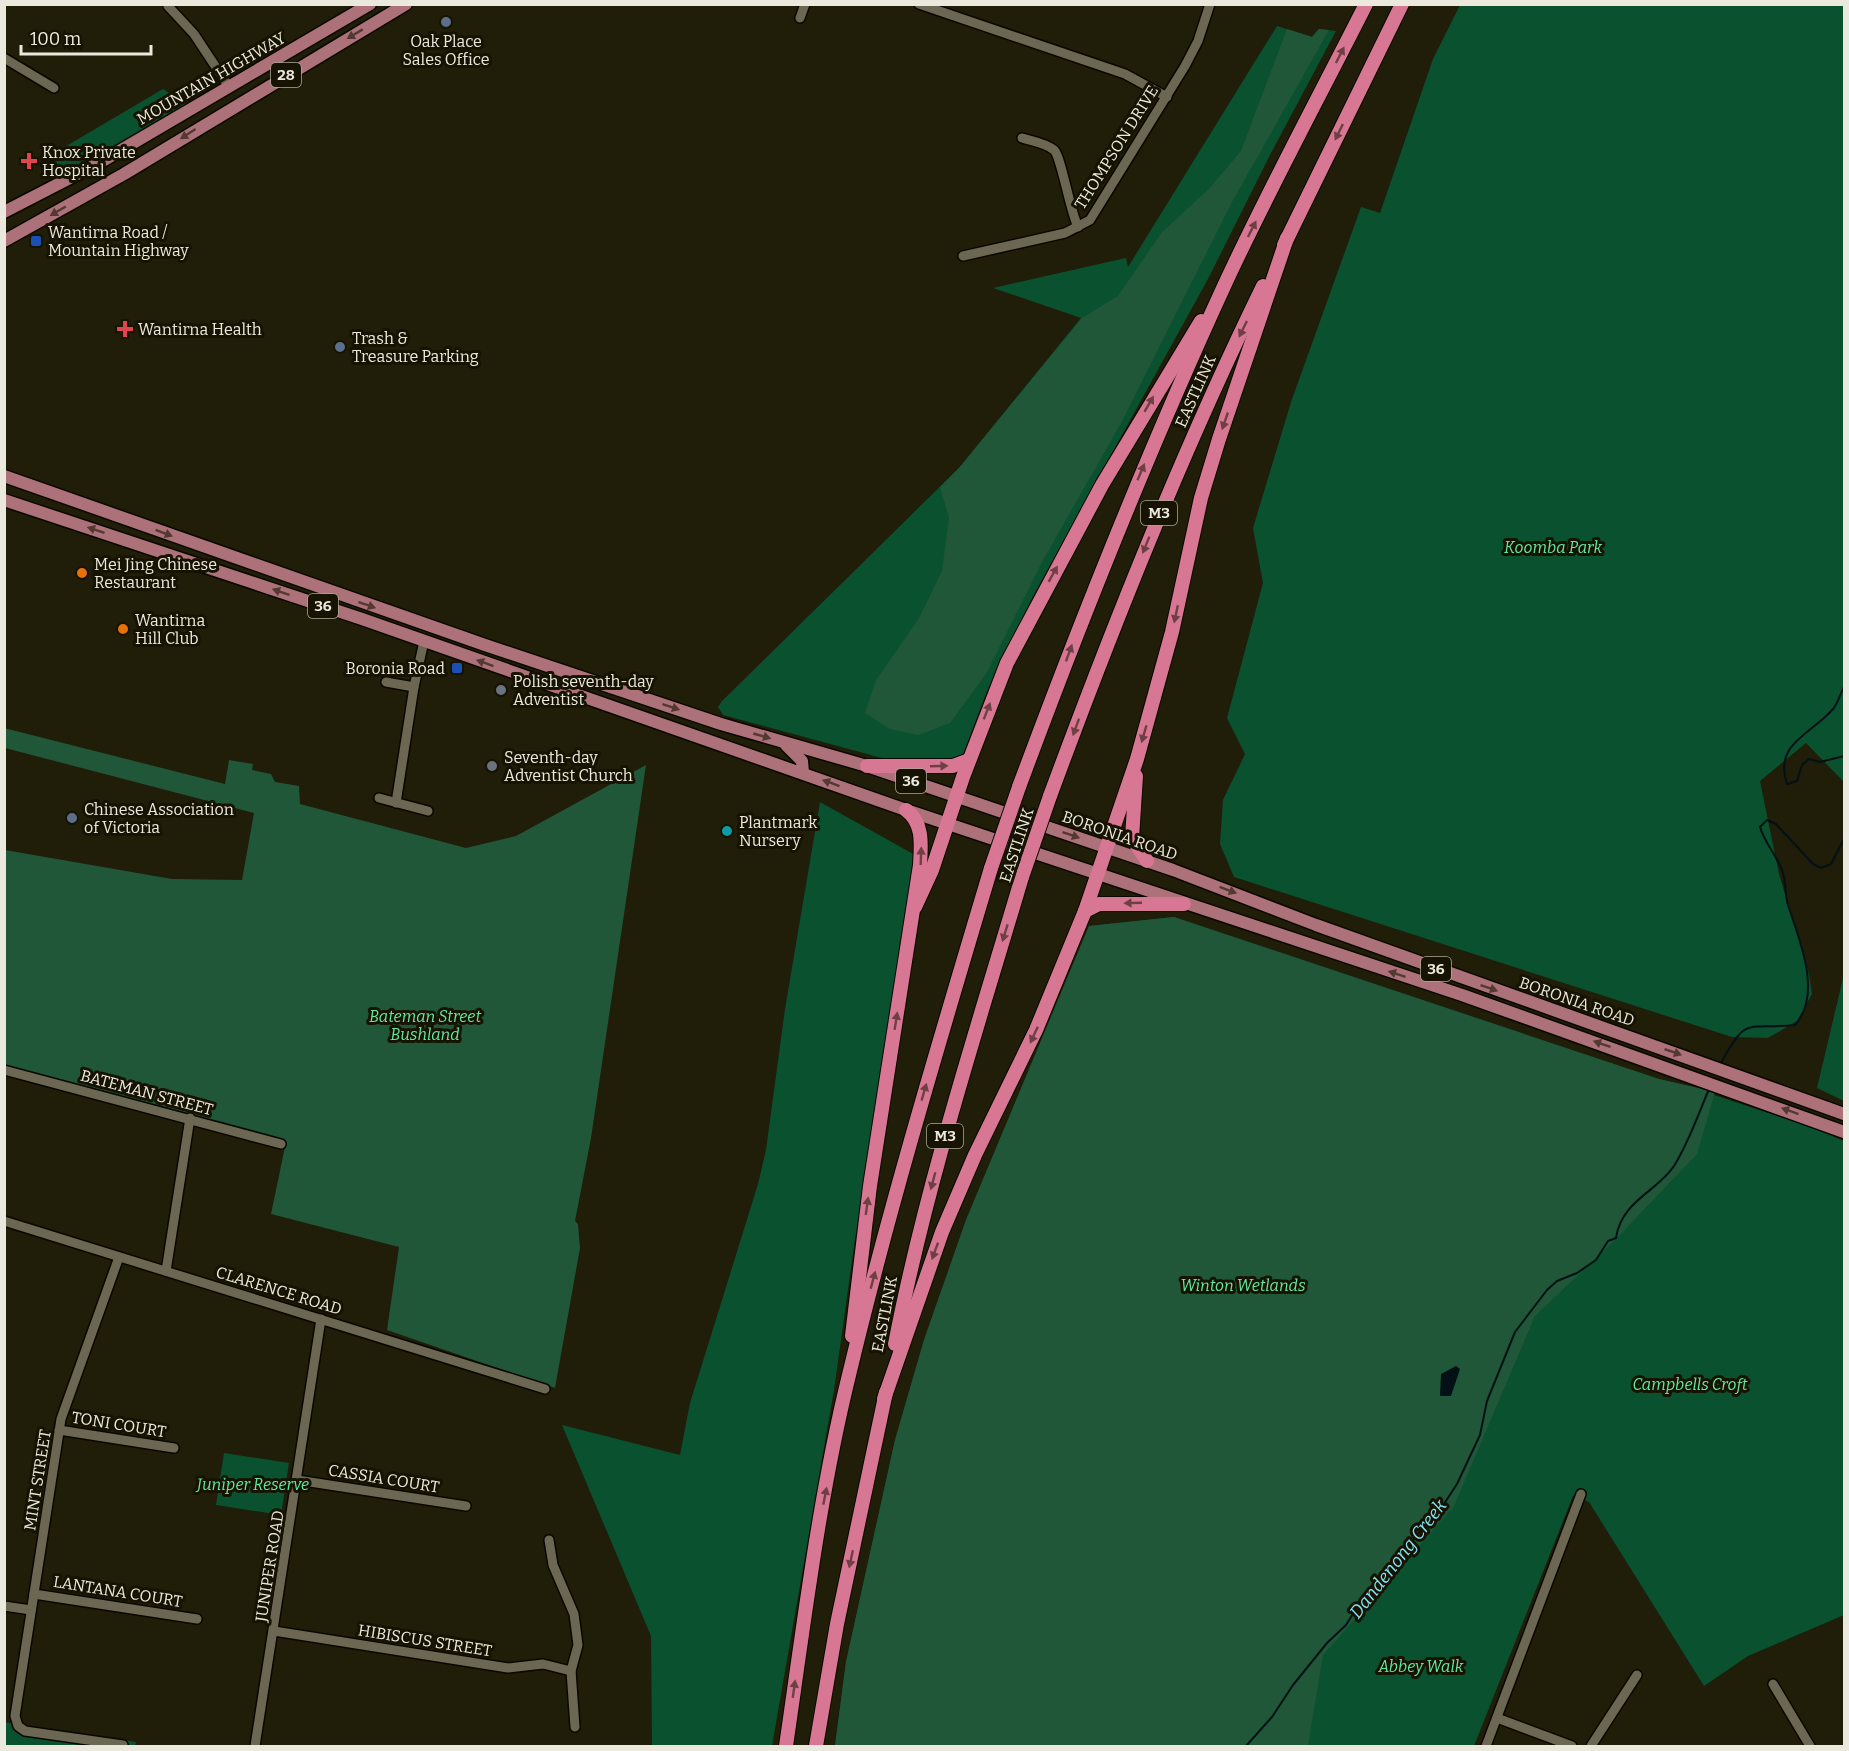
<svg xmlns="http://www.w3.org/2000/svg" width="1849" height="1751" font-family="Bitter,serif">
	<style>
		.green { fill: #0a5130 }
		.forest { fill: #205739 }
		.water { fill: #021115 }
		.lines { fill: none; stroke-linecap: round; stroke-linejoin: round }
		.stream { stroke: #021115; stroke-width: 2 }
		.minor-casing { stroke: #0a0700; stroke-width: 12 }
		.major-casing { stroke: #0a0700; stroke-width: 15 }
		.highway-casing { stroke: #0a0700; stroke-width: 16 }
		.minor { stroke: #6c6752; stroke-width: 9 }
		.major { stroke: #ad717a; stroke-width: 12 }
		.highway { stroke: #d87794; stroke-width: 14 }
		.highway-bridge-casing { stroke: #0a0700; stroke-width: 16; stroke-linecap: butt }
		.highway-bridge { stroke: #d87794; stroke-width: 14 }
		.oneway { fill: #533932 }
		.oneway2 { fill: #6e4044 }
		.service-dot { fill: #5c6f8a; stroke: #171302; stroke-width: 2 }
		.health-dot { fill: #e0444e; stroke: #171302; stroke-width: 2 }
		.transit-dot { fill: #1a4fb4; stroke: #171302; stroke-width: 2 }
		.food-dot { fill: #e8710a; stroke: #171302; stroke-width: 2 }
		.worship-dot { fill: #6b7280; stroke: #171302; stroke-width: 2 }
		.culture-dot { fill: #0f9aa8; stroke: #171302; stroke-width: 2 }
		.labels { text-anchor: middle; stroke-width: 6; stroke-linejoin: round; paint-order: stroke }
		.shield { fill: #171302; stroke: #aba99b; stroke-width: 1.5 }
		.shield-label { font-size: 15px; font-weight: bold; fill: #ebe9dd }
		.poi-label { font-size: 16px; fill: #ebe9dd; stroke: #171302; text-anchor: start }
		.street-label { font-size: 16px; fill: #ebe9dd; stroke: #171302 }
		.park-label { font-size: 16px; font-style: italic; fill: #62e9a1; stroke: #171302 }
		.water-label { font-size: 18px; font-style: italic; fill: #83e2f6; stroke: #171302 }
	</style>
	<rect width="100%" height="100%" fill="#201d09"/>
	<g class="green">
		<polygon points="1460,5 1844,5 1844,782 1806,743 1760,781 1779,874 1809,974 1812,994 1797,1021 1768,1038 1732,1037 1234,877 1220,844 1223,800 1245,754 1227,718 1263,583 1253,528 1291,402 1361,207 1380,213 1433,59"/>
		<polygon points="1277,26 1312,37 1319,29 1336,31 1269,157 1208,279 1032,598 987,691 963,754 952,760 893,761 723,715 718,707 722,701 959,468 1081,318 993,288 1126,258 1128,267"/>
		<polygon points="163,89 193,108 64,181 51,155"/>
		<polygon points="820,802 915,855 901,936 880,1094 855,1239 834,1390 772,1746 652,1746 651,1636 562,1425 680,1455 690,1403 758,1184 766,1150 785,1009"/>
		<polygon points="1174,917 1659,1079 1715,1092 1714,1095 1811,1127 1844,1141 1844,1615 1748,1656 1704,1686 1589,1502 1573,1496 1474,1746 835,1746 846,1662 895,1440 924,1340 966,1220 1089,926"/>
		<polygon points="1844,974 1844,1101 1817,1088"/>
		<polygon points="224,1453 289,1463 281,1515 216,1505"/>
		<polygon points="4,1722 136,1742 135,1746 5,1746"/>
	</g>
	<g class="forest">
		<polygon points="1287,29 1312,37 1319,29 1329,30 1232,202 1120,425 1043,560 986,674 950,723 918,735 890,729 865,713 876,680 918,620 942,571 949,518 940,487 959,468 1082,318 1118,296 1162,232 1208,190 1241,151"/>
		<polygon points="4,728 225,784 229,760 253,764 252,770 271,774 275,782 299,786 300,804 466,848 516,836 646,765 591,1138 575,1221 578,1224 580,1248 555,1388 387,1330 399,1247 271,1214 286,1142 5,1066 5,850 172,879 242,880 254,813 5,748"/>
		<polygon points="1174,917 1659,1079 1715,1092 1697,1154 1615,1240 1535,1316 1454,1506 1323,1655 1308,1746 835,1746 846,1662 895,1440 924,1340 966,1220 1089,926"/>
	</g>
	<polygon class="water" points="1456,1366 1460,1369 1451,1396 1440,1396 1441,1374"/>
	<g class="lines">
		<g class="stream">
			<path d="M1844,687C1840,694 1838,703 1833,709C1812,734 1773,743 1787,784L1797,781L1802,765L1809,759L1820,762L1844,756"/>
			<path d="M1720,1065C1747,1014 1746,1030 1795,1025C1823,994 1799,939 1788,905C1785,895 1786,883 1783,873C1778,857 1765,844 1760,827L1767,820L1776,824L1813,864L1821,868L1831,864L1844,839"/>
			<path d="M1246,1746L1272,1717L1293,1685L1327,1643L1346,1625L1368,1590L1442,1507L1457,1484L1480,1435L1487,1401L1515,1332L1547,1290L1557,1281L1577,1273L1596,1260L1608,1241L1616,1238C1621,1201 1658,1191 1674,1166C1689,1142 1698,1115 1709,1089"/>
		</g>
		<g class="minor-casing">
			<g id="minor">
				<polyline points="919,4 1125,74 1167,97"/>
				<polyline points="168,6 194,34 229,87"/>
				<polyline points="800,18 805,4"/>
				<polyline points="4,58 54,88"/>
				<path d="M1022,138C1032,141 1046,143 1054,150C1061,156 1070,211 1078,227"/>
				<polyline points="963,256 1065,233 1090,220 1185,66 1198,41 1210,4"/>
				<polyline points="386,682 414,687"/>
				<polyline points="379,798 428,811"/>
				<polyline points="396,803 414,687 424,641"/>
				<polyline points="4,1070 281,1144"/>
				<polyline points="4,1221 545,1389"/>
				<polyline points="119,1257 61,1419 15,1716 18,1726 25,1731 123,1745"/>
				<polyline points="166,1271 190,1118"/>
				<polyline points="59,1430 174,1448"/>
				<polyline points="297,1480 466,1506"/>
				<polyline points="549,1540 553,1565 574,1614 578,1645 571,1671 575,1727"/>
				<polyline points="34,1594 197,1619"/>
				<polyline points="4,1606 31,1610"/>
				<polyline points="274,1631 508,1668 543,1664 571,1671"/>
				<polyline points="1773,1684 1810,1746"/>
				<polyline points="1497,1718 1572,1746"/>
				<polyline points="255,1746 321,1319"/>
				<polyline points="1486,1746 1581,1494"/>
				<polyline points="1591,1746 1637,1675"/>
			</g>
		</g>
		<g class="major-casing">
			<g id="major">
				<polyline points="4,212 99,163 370,4"/>
				<polyline points="4,241 124,174 406,4"/>
				<polyline points="4,476 485,645 721,724 867,766 1173,870 1316,925 1844,1114"/>
				<polyline points="4,500 362,619 906,810 1462,995 1844,1132"/>
				<polyline points="786,745 802,761 803,773"/>
			</g>
		</g>
		<g class="highway-casing">
			<g id="highway">
				<polyline points="1284,245 1402,4"/>
				<polyline points="867,766 953,766 969,760"/>
				<polyline points="1136,776 1132,838 1147,861"/>
				<path d="M1019,787C1082,617 1149,449 1225,284C1269,189 1319,97 1366,4"/>
				<path d="M1050,796C1114,623 1182,452 1263,286"/>
				<polyline points="915,907 932,870 963,777 1007,663 1102,485 1201,321"/>
				<polyline points="1085,911 1099,904 1184,904"/>
				<path d="M852,1336L870,1186L920,865C921,845 924,823 906,810"/>
				<path d="M895,1344C926,1185 976,1032 1022,877"/>
				<polyline points="884,1399 942,1232 975,1155 1036,1030 1085,911 1137,759 1172,632 1201,498 1219,439 1287,238"/>
				<path d="M786,1746C804,1623 819,1497 849,1375C890,1204 941,1036 991,868"/>
				<polyline points="816,1746 837,1624 886,1392"/>
			</g>
		</g>
		<use href="#minor" class="minor"/>
		<use href="#major" class="major"/>
		<use href="#highway" class="highway"/>
		<g class="highway-bridge-casing">
			<g id="highway-bridge">
				<polyline points="991,868 1019,787"/>
				<polyline points="1022,877 1050,796"/>
			</g>
		</g>
		<use href="#highway-bridge" class="highway-bridge"/>
	</g>
	<defs><path id="oneway-solid" d="M-6-.8H1V-3.2L6.5 0L1 3.2V.8H-6Z" transform="scale(1.5)"/></defs>
	<g class="oneway">
		<use href="#oneway-solid" transform="translate(355 34) rotate(149)"/>
		<use href="#oneway-solid" transform="translate(188 134) rotate(147)"/>
		<use href="#oneway-solid" transform="translate(58 211) rotate(150)"/>
		<use href="#oneway-solid" transform="translate(96 530) rotate(-162)"/>
		<use href="#oneway-solid" transform="translate(164 533) rotate(21)"/>
		<use href="#oneway-solid" transform="translate(281 592) rotate(-161)"/>
		<use href="#oneway-solid" transform="translate(367 605) rotate(19)"/>
		<use href="#oneway-solid" transform="translate(485 663) rotate(-160)"/>
		<use href="#oneway-solid" transform="translate(671 707) rotate(18)"/>
		<use href="#oneway-solid" transform="translate(762 736) rotate(16)"/>
		<use href="#oneway-solid" transform="translate(831 783) rotate(-160)"/>
		<use href="#oneway-solid" transform="translate(1071 835) rotate(19)"/>
		<use href="#oneway-solid" transform="translate(1228 890) rotate(21)"/>
		<use href="#oneway-solid" transform="translate(1397 974) rotate(-162)"/>
		<use href="#oneway-solid" transform="translate(1489 988) rotate(19)"/>
		<use href="#oneway-solid" transform="translate(1602 1044) rotate(-161)"/>
		<use href="#oneway-solid" transform="translate(1673 1052) rotate(19)"/>
		<use href="#oneway-solid" transform="translate(1790 1111) rotate(-160)"/>
	</g>
	<g class="oneway2">
		<use href="#oneway-solid" transform="translate(1340 55) rotate(-63)"/>
		<use href="#oneway-solid" transform="translate(1339 132) rotate(116)"/>
		<use href="#oneway-solid" transform="translate(1252 229) rotate(-63)"/>
		<use href="#oneway-solid" transform="translate(1243 329) rotate(116)"/>
		<use href="#oneway-solid" transform="translate(1149 404) rotate(-60)"/>
		<use href="#oneway-solid" transform="translate(1225 421) rotate(109)"/>
		<use href="#oneway-solid" transform="translate(1141 472) rotate(-67)"/>
		<use href="#oneway-solid" transform="translate(1146 545) rotate(112)"/>
		<use href="#oneway-solid" transform="translate(1053 574) rotate(-61)"/>
		<use href="#oneway-solid" transform="translate(1176 614) rotate(102)"/>
		<use href="#oneway-solid" transform="translate(1069 653) rotate(-70)"/>
		<use href="#oneway-solid" transform="translate(987 711) rotate(-69)"/>
		<use href="#oneway-solid" transform="translate(1076 727) rotate(110)"/>
		<use href="#oneway-solid" transform="translate(1144 734) rotate(106)"/>
		<use href="#oneway-solid" transform="translate(939 766) rotate(-2)"/>
		<use href="#oneway-solid" transform="translate(921 856) rotate(-88)"/>
		<use href="#oneway-solid" transform="translate(1133 903) rotate(178)"/>
		<use href="#oneway-solid" transform="translate(1005 933) rotate(107)"/>
		<use href="#oneway-solid" transform="translate(896 1021) rotate(-81)"/>
		<use href="#oneway-solid" transform="translate(1034 1035) rotate(115)"/>
		<use href="#oneway-solid" transform="translate(924 1092) rotate(-74)"/>
		<use href="#oneway-solid" transform="translate(933 1181) rotate(105)"/>
		<use href="#oneway-solid" transform="translate(867 1206) rotate(-82)"/>
		<use href="#oneway-solid" transform="translate(935 1251) rotate(110)"/>
		<use href="#oneway-solid" transform="translate(873 1280) rotate(-75)"/>
		<use href="#oneway-solid" transform="translate(825 1496) rotate(-79)"/>
		<use href="#oneway-solid" transform="translate(851 1559) rotate(102)"/>
		<use href="#oneway-solid" transform="translate(794 1689) rotate(-82)"/>
	</g>
	<g class="service-dot">
		<circle cx="446" cy="22" r="6"/>
		<circle cx="340" cy="347" r="6"/>
		<circle cx="72" cy="818" r="6"/>
	</g>
	<g class="health-dot">
		<path d="M26 152h6v6h6v6h-6v6h-6v-6h-6v-6h6z"/>
		<path d="M122 320h6v6h6v6h-6v6h-6v-6h-6v-6h6z"/>
	</g>
	<g class="transit-dot">
		<rect x="30" y="235" width="12" height="12" rx="3"/>
		<rect x="451" y="662" width="12" height="12" rx="3"/>
	</g>
	<g class="food-dot">
		<circle cx="82" cy="573" r="6"/>
		<circle cx="123" cy="629" r="6"/>
	</g>
	<g class="worship-dot">
		<circle cx="501" cy="690" r="6"/>
		<circle cx="492" cy="766" r="6"/>
	</g>
	<circle class="culture-dot" cx="727" cy="831" r="6"/>
	<g class="labels">
		<g class="shield">
			<rect x="271" y="63" width="30" height="24" rx="4.5"/>
			<rect x="1141" y="501" width="36" height="24" rx="4.5"/>
			<rect x="308" y="594" width="30" height="24" rx="4.5"/>
			<rect x="896" y="769" width="30" height="24" rx="4.5"/>
			<rect x="1421" y="957" width="30" height="24" rx="4.5"/>
			<rect x="927" y="1124" width="36" height="24" rx="4.5"/>
		</g>
		<g class="shield-label">
			<text x="286" y="80">28</text>
			<text x="1159" y="518">M3</text>
			<text x="323" y="611">36</text>
			<text x="911" y="786">36</text>
			<text x="1436" y="974">36</text>
			<text x="945" y="1141">M3</text>
		</g>
		<g class="poi-label">
			<text x="446" y="47" text-anchor="middle">Oak Place<tspan x="446" dy="18">Sales Office</tspan></text>
			<text x="42" y="158">Knox Private<tspan x="42" dy="18">Hospital</tspan></text>
			<text x="48" y="238">Wantirna Road /<tspan x="48" dy="18">Mountain Highway</tspan></text>
			<text x="138" y="335">Wantirna Health</text>
			<text x="352" y="344">Trash &amp;<tspan x="352" dy="18">Treasure Parking</tspan></text>
			<text x="94" y="570">Mei Jing Chinese<tspan x="94" dy="18">Restaurant</tspan></text>
			<text x="135" y="626">Wantirna<tspan x="135" dy="18">Hill Club</tspan></text>
			<text x="445" y="674" text-anchor="end">Boronia Road</text>
			<text x="513" y="687">Polish seventh-day<tspan x="513" dy="18">Adventist</tspan></text>
			<text x="504" y="763">Seventh-day<tspan x="504" dy="18">Adventist Church</tspan></text>
			<text x="84" y="815">Chinese Association<tspan x="84" dy="18">of Victoria</tspan></text>
			<text x="739" y="828">Plantmark<tspan x="739" dy="18">Nursery</tspan></text>
		</g>
		<g class="street-label">
			<text transform="translate(211 78) rotate(-30)" y="6">MOUNTAIN HIGHWAY</text>
			<text transform="translate(1116 147) rotate(-58)" y="6">THOMPSON DRIVE</text>
			<text transform="translate(1195 391) rotate(-66)" y="6">EASTLINK</text>
			<text transform="translate(1120 835) rotate(19)" y="6">BORONIA ROAD</text>
			<text transform="translate(1016 845) rotate(-72)" y="6">EASTLINK</text>
			<text transform="translate(1577 1001) rotate(19)" y="6">BORONIA ROAD</text>
			<text transform="translate(147 1092) rotate(15)" y="6">BATEMAN STREET</text>
			<text transform="translate(279 1290) rotate(17)" y="6">CLARENCE ROAD</text>
			<text transform="translate(884 1314) rotate(-79)" y="6">EASTLINK</text>
			<text transform="translate(119 1424) rotate(9)" y="6">TONI COURT</text>
			<text transform="translate(384 1478) rotate(9)" y="6">CASSIA COURT</text>
			<text transform="translate(37 1480) rotate(-81)" y="6">MINT STREET</text>
			<text transform="translate(269 1566) rotate(-81)" y="6">JUNIPER ROAD</text>
			<text transform="translate(118 1591) rotate(9)" y="6">LANTANA COURT</text>
			<text transform="translate(425 1640) rotate(9)" y="6">HIBISCUS STREET</text>
		</g>
		<g class="park-label">
			<text x="1553" y="553">Koomba Park</text>
			<text x="425" y="1022">Bateman Street<tspan x="425" dy="18">Bushland</tspan></text>
			<text x="1243" y="1291">Winton Wetlands</text>
			<text x="1690" y="1390">Campbells Croft</text>
			<text x="253" y="1490">Juniper Reserve</text>
			<text x="1421" y="1672">Abbey Walk</text>
		</g>
		<g class="water-label">
			<text transform="translate(1398 1559) rotate(-52)" y="6">Dandenong Creek</text>
		</g>
	</g>
	<rect width="1849" height="1751" fill="none" stroke="#ebe9dd" stroke-width="12"/>
	<path d="M21 45v9h130v-9" fill="none" stroke="#ebe9dd" stroke-width="3"/>
	<text x="30" y="45" font-size="18" fill="#ebe9dd" stroke="#171302" stroke-width="4.5" paint-order="stroke">100 m</text>
</svg>
